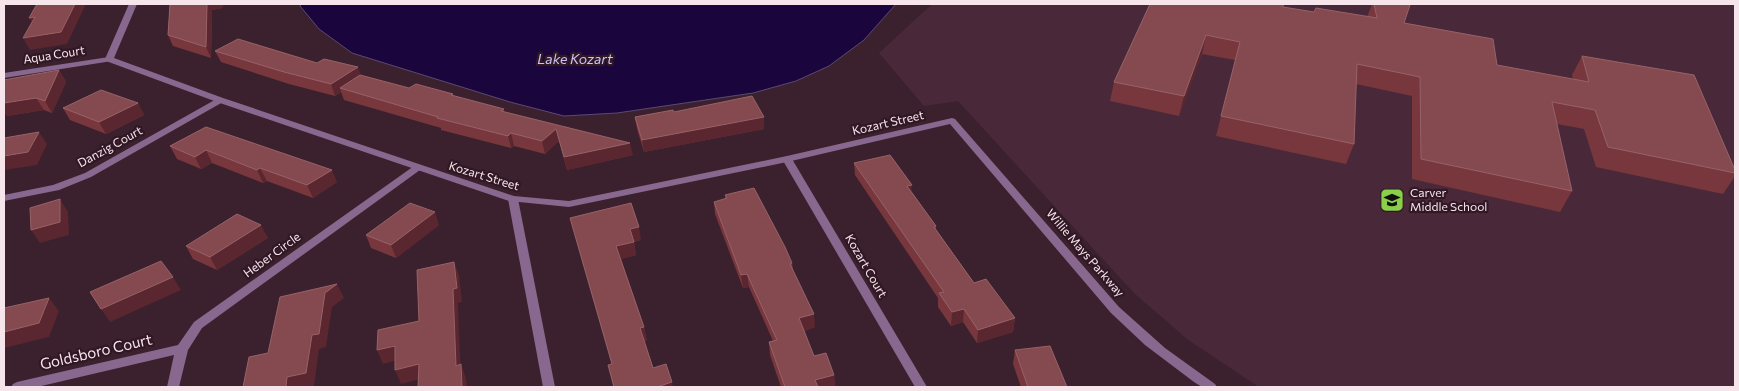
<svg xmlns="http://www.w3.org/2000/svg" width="1739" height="391" font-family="Commissioner,sans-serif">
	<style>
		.built { fill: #492939 }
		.water { fill: #1a063d; stroke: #5c4972 }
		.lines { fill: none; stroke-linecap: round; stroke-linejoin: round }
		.minor { fill: #88688f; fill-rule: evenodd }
		.tertiary { fill: #88688f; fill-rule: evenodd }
		.wall { fill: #78373d }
		.shaded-wall { fill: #5a262f }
		.building { fill: #854a50; stroke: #976268 }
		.labels { text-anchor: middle; stroke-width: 4.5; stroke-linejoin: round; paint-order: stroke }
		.street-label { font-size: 12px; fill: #f7e5ec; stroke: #311824 }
		.poi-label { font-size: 12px; fill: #f7e5ec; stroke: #311824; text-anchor: start }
		.water-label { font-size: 14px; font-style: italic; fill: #cbc2f9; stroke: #311824 }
		.near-street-label { font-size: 15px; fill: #f7e5ec; stroke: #311824 }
	</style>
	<rect width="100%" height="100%" fill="#3b212e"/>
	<polygon class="built" points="932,4 1735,4 1735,387 1259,387 1187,339 1134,293 958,101 924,106 879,53"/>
	<polygon class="water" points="301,4 896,4 864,40 829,66 796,81 753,93 617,113 564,116 510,102 352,53 319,29 300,6"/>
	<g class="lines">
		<g class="minor">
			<polygon points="109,57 113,59 112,61 4,78 4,73"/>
			<polygon points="220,97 224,100 223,102 91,177 59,190 4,201 4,195 53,185 85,173"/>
			<polygon points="787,156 792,159 927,387 915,387 782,159"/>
			<polygon points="417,165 422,168 420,170 202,328 188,350 179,387 167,387 174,355 37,387 11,387 13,384 17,382 178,345 194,322 414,166"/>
			<polygon points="513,196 518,199 555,387 543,387 508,199"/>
		</g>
		<polygon class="tertiary" points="129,4 137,4 114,58 223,98 514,196 569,201 787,156 952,118 955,119 1119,307 1165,348 1215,384 1217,387 1202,387 1194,382 1145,345 1111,313 950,124 787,162 569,207 509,201 217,102 106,61 105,59"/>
	</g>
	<g class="wall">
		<polygon points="170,4 223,4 222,8 212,10 211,58 173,46 168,35"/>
		<polygon points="1150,4 1283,7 1314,12 1367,17 1372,4 1402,4 1404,23 1497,65 1573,79 1572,75 1582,56 1735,170 1735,176 1723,194 1596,167 1584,129 1557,124 1572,191 1560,212 1412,179 1412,96 1356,84 1354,144 1346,164 1216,136 1235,60 1202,54 1179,116 1110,101 1114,82"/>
		<polygon points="215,51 360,75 409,88 453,94 453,96 504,109 504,112 633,155 567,170 559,141 545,154 514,146 511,148 441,130 441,128 344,100 341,92 335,96 289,84 221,62"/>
		<polygon points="59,70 66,82 52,113 44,110 7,116 4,111 4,80"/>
		<polygon points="138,103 144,115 106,134 70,120 63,108"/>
		<polygon points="674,112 764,129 644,152 637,129 635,117"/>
		<polygon points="206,127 337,182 313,198 267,181 263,183 212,163 201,169 177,159 170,146"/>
		<polygon points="854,163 911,191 936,226 936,230 974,283 1015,318 1013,332 977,343 963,322 951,326 938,307 938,298 855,175"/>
		<polygon points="725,195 792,263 793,270 815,327 804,331 814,356 834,375 835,387 781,387 770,355 769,342 773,341 749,287 743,288 715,214 714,202 725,199"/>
		<polygon points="570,218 641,240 634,242 636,255 621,259 644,327 647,341 644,341 653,368 672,382 612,364"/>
		<polygon points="439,225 396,258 371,248 366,235"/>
		<polygon points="268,238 217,270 193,259 186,246"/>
		<polygon points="1015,350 1067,387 1021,387 1013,364"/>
	</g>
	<g class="shaded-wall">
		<polygon points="75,4 86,4 67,44 30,50 23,38"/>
		<polygon points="207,4 223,4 222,8 212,10 211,58 206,47"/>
		<polygon points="35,17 36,29 29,18"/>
		<polygon points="1206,35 1202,54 1179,116 1184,96"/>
		<polygon points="358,67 362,79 340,88 341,92 335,96 331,84"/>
		<polygon points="59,70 66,82 52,113 45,101"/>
		<polygon points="36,98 44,110 7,116 4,111 4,100"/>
		<polygon points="138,103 144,115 106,134 99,122"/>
		<polygon points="764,117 764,129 644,152 642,140"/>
		<polygon points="556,129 559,141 545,154 542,141"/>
		<polygon points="39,132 47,144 37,165 4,170 4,156"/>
		<polygon points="511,133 514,146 511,148 508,136"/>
		<polygon points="630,143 633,155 567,170 564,157"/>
		<polygon points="206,150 212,163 201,169 195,157"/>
		<polygon points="260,168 267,181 263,183 257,170"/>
		<polygon points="332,170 337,182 313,198 307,185"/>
		<polygon points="912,185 911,197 907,186"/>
		<polygon points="60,199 68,212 69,235 40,243 31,230"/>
		<polygon points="435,212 439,225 396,258 391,245"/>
		<polygon points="261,225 268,238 217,270 210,257"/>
		<polygon points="639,227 641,240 632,242 630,229"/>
		<polygon points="634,242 636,255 619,260 616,246"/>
		<polygon points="454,262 459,275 462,302 458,303 461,379 456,366 453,289"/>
		<polygon points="747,274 749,287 743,288 741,275"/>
		<polygon points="173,277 181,290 110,322 101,309"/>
		<polygon points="337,284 344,298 332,307 326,347 319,349 314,386 310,387 286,387 287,377 325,293"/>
		<polygon points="49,298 59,311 49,337 4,348 4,332"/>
		<polygon points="964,309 963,322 951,326 952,312"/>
		<polygon points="814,314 815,327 800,332 799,318"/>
		<polygon points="1015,318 1013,332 977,343 978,330"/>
		<polygon points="644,327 647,341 642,342 640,328"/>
		<polygon points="395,346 401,359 383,364 377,350"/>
		<polygon points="419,364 424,378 401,384 395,370"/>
		<polygon points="461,364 466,378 467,387 462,387"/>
		<polygon points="834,375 835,387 815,387 815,380"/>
		<polygon points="672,382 673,387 657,387"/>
	</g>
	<g class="building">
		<polygon points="37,4 75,4 61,32 23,38 35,17 29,18"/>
		<polygon points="170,4 207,4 206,47 168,35"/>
		<polygon points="1150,4 1283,4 1283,7 1314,12 1316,8 1377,18 1374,4 1402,4 1410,5 1404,23 1493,39 1497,65 1589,82 1582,56 1694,75 1735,170 1735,173 1608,147 1595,110 1552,102 1572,191 1421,159 1420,77 1357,64 1354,144 1221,116 1240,42 1206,35 1184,96 1114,82"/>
		<polygon points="238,39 317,63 324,59 358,67 331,84 284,72 215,51"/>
		<polygon points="59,70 45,101 36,98 4,103 4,80"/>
		<polygon points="360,75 409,88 416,84 453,94 451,95 504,109 501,111 630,143 564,157 556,129 542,141 511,133 508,136 437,118 438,117 340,88"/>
		<polygon points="101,90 138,103 99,122 63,108"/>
		<polygon points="752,96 764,117 642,140 635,117 673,110 674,112"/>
		<polygon points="206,127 332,170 307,185 260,168 257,170 206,150 195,157 170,146"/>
		<polygon points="39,132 28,152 4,156 4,138"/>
		<polygon points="890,155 912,185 907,186 936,226 934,227 974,283 986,279 1015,318 978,330 964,309 952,312 939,293 944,292 854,163"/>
		<polygon points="754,188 785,247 792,263 790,264 814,314 799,318 814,356 826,353 834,375 815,380 818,387 785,387 769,342 777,340 747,274 741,275 714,202 727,198 725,195"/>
		<polygon points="60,199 60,222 31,230 30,208"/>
		<polygon points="410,203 435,212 391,245 366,235"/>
		<polygon points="631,203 639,227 630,229 634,242 616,246 644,327 640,328 653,368 666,364 672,382 657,387 614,387 608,365 612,364 570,218"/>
		<polygon points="237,214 261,225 210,257 186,246"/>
		<polygon points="161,261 173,277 101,309 90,292"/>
		<polygon points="454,262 457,288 453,289 456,366 461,364 462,387 418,387 419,364 395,370 395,346 377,350 378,330 419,321 417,270"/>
		<polygon points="337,284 325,293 319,334 312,335 306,373 287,377 286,387 243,387 249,357 268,353 280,297"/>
		<polygon points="49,298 39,323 4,332 4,308"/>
		<polygon points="1050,346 1067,387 1028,387 1015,350"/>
	</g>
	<defs>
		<g id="school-square" transform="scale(1.25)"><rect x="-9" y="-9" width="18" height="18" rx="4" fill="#89cf49" stroke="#311824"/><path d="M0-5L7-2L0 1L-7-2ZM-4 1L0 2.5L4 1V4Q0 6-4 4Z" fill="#111"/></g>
	</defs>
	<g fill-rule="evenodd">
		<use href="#school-square" x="1392" y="200"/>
	</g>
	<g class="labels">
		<g class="street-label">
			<text transform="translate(54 55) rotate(-9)" y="4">Aqua Court</text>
			<text transform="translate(888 123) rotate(-13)" y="4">Kozart Street</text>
			<text transform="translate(110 147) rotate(-29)" y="4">Danzig Court</text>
			<text transform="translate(484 176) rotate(17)" y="4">Kozart Street</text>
			<text transform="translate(1085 253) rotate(49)" y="4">Willie Mays Parkway</text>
			<text transform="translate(272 255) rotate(-36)" y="4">Heber Circle</text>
			<text transform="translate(866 266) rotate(60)" y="4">Kozart Court</text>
		</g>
		<g class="poi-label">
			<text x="1410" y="197">Carver<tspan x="1410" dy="14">Middle School</tspan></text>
		</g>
		<g class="water-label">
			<text x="575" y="64">Lake Kozart</text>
		</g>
		<g class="near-street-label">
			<text transform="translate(96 352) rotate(-13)" y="5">Goldsboro Court</text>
		</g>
	</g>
	<rect width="1739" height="391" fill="none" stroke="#f7e5ec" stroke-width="10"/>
</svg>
